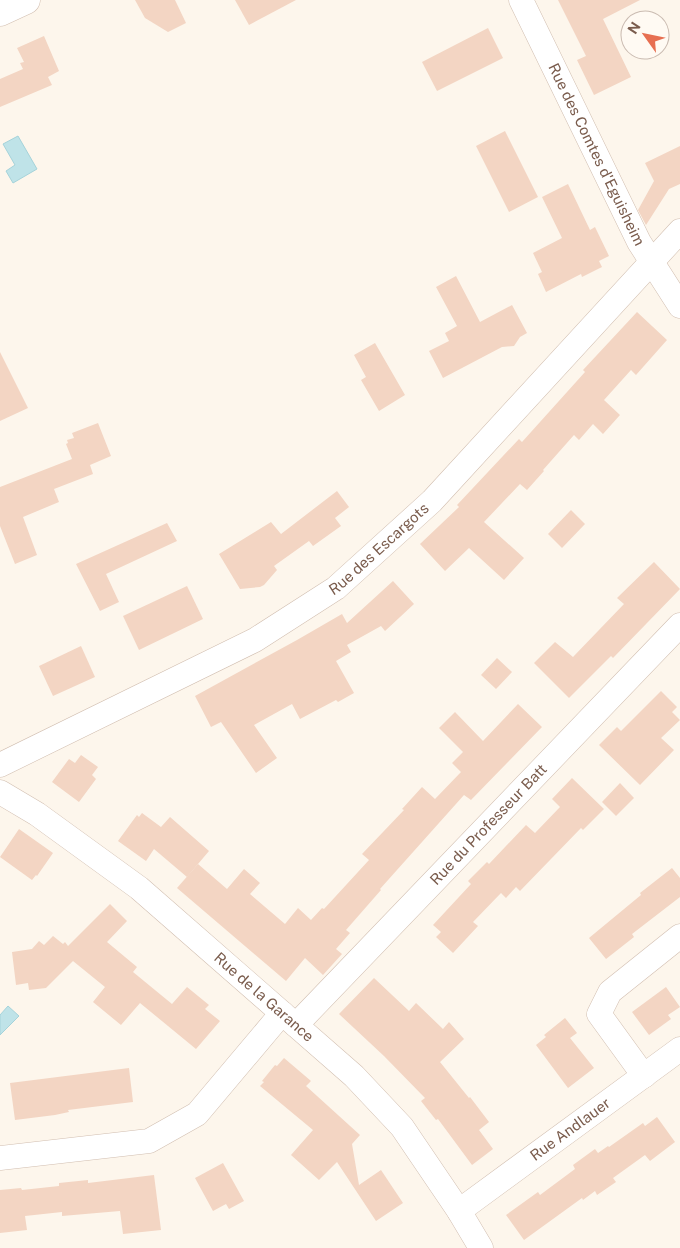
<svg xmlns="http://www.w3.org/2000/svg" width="680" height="1248" font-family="'Public Sans',sans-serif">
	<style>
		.water { fill: #bfe3e8; stroke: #a5d3da }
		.building { fill: #f3d5c3 }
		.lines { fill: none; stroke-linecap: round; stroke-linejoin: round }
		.minor-casing { stroke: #d1beb0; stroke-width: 25 }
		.tertiary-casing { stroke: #d1beb0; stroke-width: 29 }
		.minor { stroke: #fff; stroke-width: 24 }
		.tertiary { stroke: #fff; stroke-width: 28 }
		.labels { text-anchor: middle; stroke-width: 5; stroke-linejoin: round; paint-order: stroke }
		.street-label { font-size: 15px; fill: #7a5c4d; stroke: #fffaf3 }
	</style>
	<rect width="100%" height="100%" fill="#fdf6ec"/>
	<g class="water">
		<polygon points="18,136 37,169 13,183 6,171 15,165 3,144"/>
		<polygon points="8,1006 19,1016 0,1035 0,1015"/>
	</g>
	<g class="building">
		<polygon points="135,0 175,0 186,23 168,32 145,18"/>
		<polygon points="235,0 296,0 249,25"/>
		<polygon points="558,0 640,0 603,19 631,77 594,95 577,60 586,56"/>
		<polygon points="488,28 503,58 437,91 422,62"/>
		<polygon points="44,36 59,71 48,77 52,85 0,107 0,79 23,69 20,63 24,62 17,48"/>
		<polygon points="505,131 538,197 509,212 476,146"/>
		<polygon points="680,146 680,184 669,189 646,225 638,210 654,181 645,163"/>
		<polygon points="568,184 590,230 595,227 609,256 599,261 602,267 582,277 581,274 546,292 538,274 542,272 533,253 562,238 542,197"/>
		<polygon points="456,276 480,322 512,305 527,333 520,337 514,346 502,347 443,378 429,351 449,341 445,333 457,326 436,287"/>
		<polygon points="637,312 667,340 636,375 631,370 604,400 620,415 603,434 593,424 579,440 574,435 543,470 544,471 527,490 520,484 484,522 524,558 504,580 469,548 445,571 420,544 459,507 457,505 519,439 522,442 585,372 583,370"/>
		<polygon points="375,343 405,395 379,411 361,380 366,377 354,355"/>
		<polygon points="0,352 28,408 0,421"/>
		<polygon points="98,423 111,456 90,465 93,474 54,489 59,502 23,517 37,555 15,564 0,526 0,487 72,459 66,444 68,443 67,440 74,438 72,433"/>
		<polygon points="337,491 349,507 335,518 341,526 313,546 309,541 274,566 277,570 264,585 260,587 240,589 219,554 271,522 281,534"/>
		<polygon points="571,510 585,524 562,548 548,534"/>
		<polygon points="167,523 177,541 106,574 119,602 100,611 76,564"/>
		<polygon points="654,562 680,589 613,658 611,656 569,698 534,663 555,642 573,657 624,604 617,598"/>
		<polygon points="393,581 414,604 385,631 381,626 347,645 351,652 336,661 354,693 338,702 336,700 300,719 292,704 254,725 277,758 256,773 221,722 211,727 195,696 297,640 342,614 347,623"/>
		<polygon points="187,586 203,619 139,650 123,616"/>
		<polygon points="81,646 95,677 53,696 39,666"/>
		<polygon points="497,658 512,672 496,689 481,675"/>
		<polygon points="661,691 677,707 672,712 680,720 661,738 674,750 640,785 599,745 617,727 621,731"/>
		<polygon points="518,704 542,727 471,800 464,795 380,889 381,890 346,930 350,933 336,949 342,954 323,975 305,958 286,981 177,888 198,864 227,889 244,869 260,883 250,894 285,924 298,908 311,920 322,908 324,909 369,860 362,854 404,810 402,809 422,787 435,799 461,772 452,763 463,752 439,728 455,712 483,741"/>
		<polygon points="81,755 98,767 92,775 96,779 79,802 52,782 69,759 75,763"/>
		<polygon points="572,778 604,809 583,830 581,828 520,891 516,887 506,898 501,893 473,922 478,926 453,953 436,937 441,932 433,925 471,884 468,881 487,862 489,864 526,825 535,833 560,807 552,799"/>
		<polygon points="620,783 634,798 616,816 602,802"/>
		<polygon points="142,813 161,827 170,817 209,851 187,877 154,849 146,861 118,841 137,815 139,817"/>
		<polygon points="19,829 53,853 37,876 36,875 32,880 0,857"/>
		<polygon points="672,868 680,878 680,897 632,934 634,937 606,959 589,938 641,895 640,893"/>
		<polygon points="110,904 127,921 107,942 137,967 133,972 172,1004 187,987 209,1005 205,1009 220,1021 196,1049 140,1003 121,1025 93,1002 105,987 73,961 46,988 29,990 28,983 16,985 12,952 32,949 39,941 44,945 53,936 63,944 65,942 68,946"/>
		<polygon points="374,978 409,1011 416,1003 443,1029 449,1022 464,1039 440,1062 469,1098 470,1097 489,1122 479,1130 493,1149 472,1165 438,1119 436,1120 421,1101 425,1098 384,1056 339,1014"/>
		<polygon points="666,987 680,1007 668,1015 671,1019 649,1035 632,1012"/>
		<polygon points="565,1018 577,1033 570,1038 594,1068 568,1088 536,1045 546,1037 544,1035"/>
		<polygon points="284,1058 311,1081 306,1086 360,1135 352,1144 359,1185 381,1170 403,1203 376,1221 337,1162 319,1180 291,1155 313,1130 260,1086 264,1082 262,1081 275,1065 277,1066"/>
		<polygon points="129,1068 133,1102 68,1110 69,1112 55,1115 15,1120 10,1083"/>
		<polygon points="657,1117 675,1142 650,1161 645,1155 613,1178 616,1182 597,1195 595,1191 583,1200 582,1198 524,1240 506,1215 538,1192 540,1195 575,1169 573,1165 595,1149 598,1153 608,1146 609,1147 643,1123 645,1126"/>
		<polygon points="223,1163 244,1201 229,1209 226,1204 213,1211 195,1178"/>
		<polygon points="154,1175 161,1230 123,1234 120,1211 62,1216 62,1212 25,1216 27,1230 0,1233 0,1190 21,1188 22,1190 59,1186 59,1183 88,1180 88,1183"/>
	</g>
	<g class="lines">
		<g class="minor-casing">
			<g id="minor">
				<path id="s1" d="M521,0L639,242L680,306"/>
				<path id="s2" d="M0,765L255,640L336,588L432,501L680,231"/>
				<path id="s3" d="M0,792L37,814L139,888L354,1076L402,1127L459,1211L481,1248"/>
				<path id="s4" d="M296,1025L680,625"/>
				<polyline points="644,1076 599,1014 610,992 680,936"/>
				<polyline points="0,1158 149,1141 197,1114 282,1013"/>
				<path id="s5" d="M459,1211L680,1049"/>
			</g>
		</g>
		<g class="tertiary-casing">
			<polyline id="tertiary" points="0,12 26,0"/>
		</g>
		<use href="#minor" class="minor"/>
		<use href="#tertiary" class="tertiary"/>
	</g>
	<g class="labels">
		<g class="street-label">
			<text dy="5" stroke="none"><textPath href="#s1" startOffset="172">Rue des Comtes d'Eguisheim</textPath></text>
			<text dy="5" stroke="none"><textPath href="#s2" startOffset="438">Rue des Escargots</textPath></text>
			<text dy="5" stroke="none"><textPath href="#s4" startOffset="278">Rue du Professeur Batt</textPath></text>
			<text dy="5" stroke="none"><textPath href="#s3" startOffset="335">Rue de la Garance</textPath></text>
			<text dy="5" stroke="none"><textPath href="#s5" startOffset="138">Rue Andlauer</textPath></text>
		</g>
	</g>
	<g transform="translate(645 35) rotate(303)"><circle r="24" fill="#fffaf3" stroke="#cabbb1"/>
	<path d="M0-4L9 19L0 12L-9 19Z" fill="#e76f51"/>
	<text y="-8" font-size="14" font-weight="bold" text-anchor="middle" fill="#7a5c4d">N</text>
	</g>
</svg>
